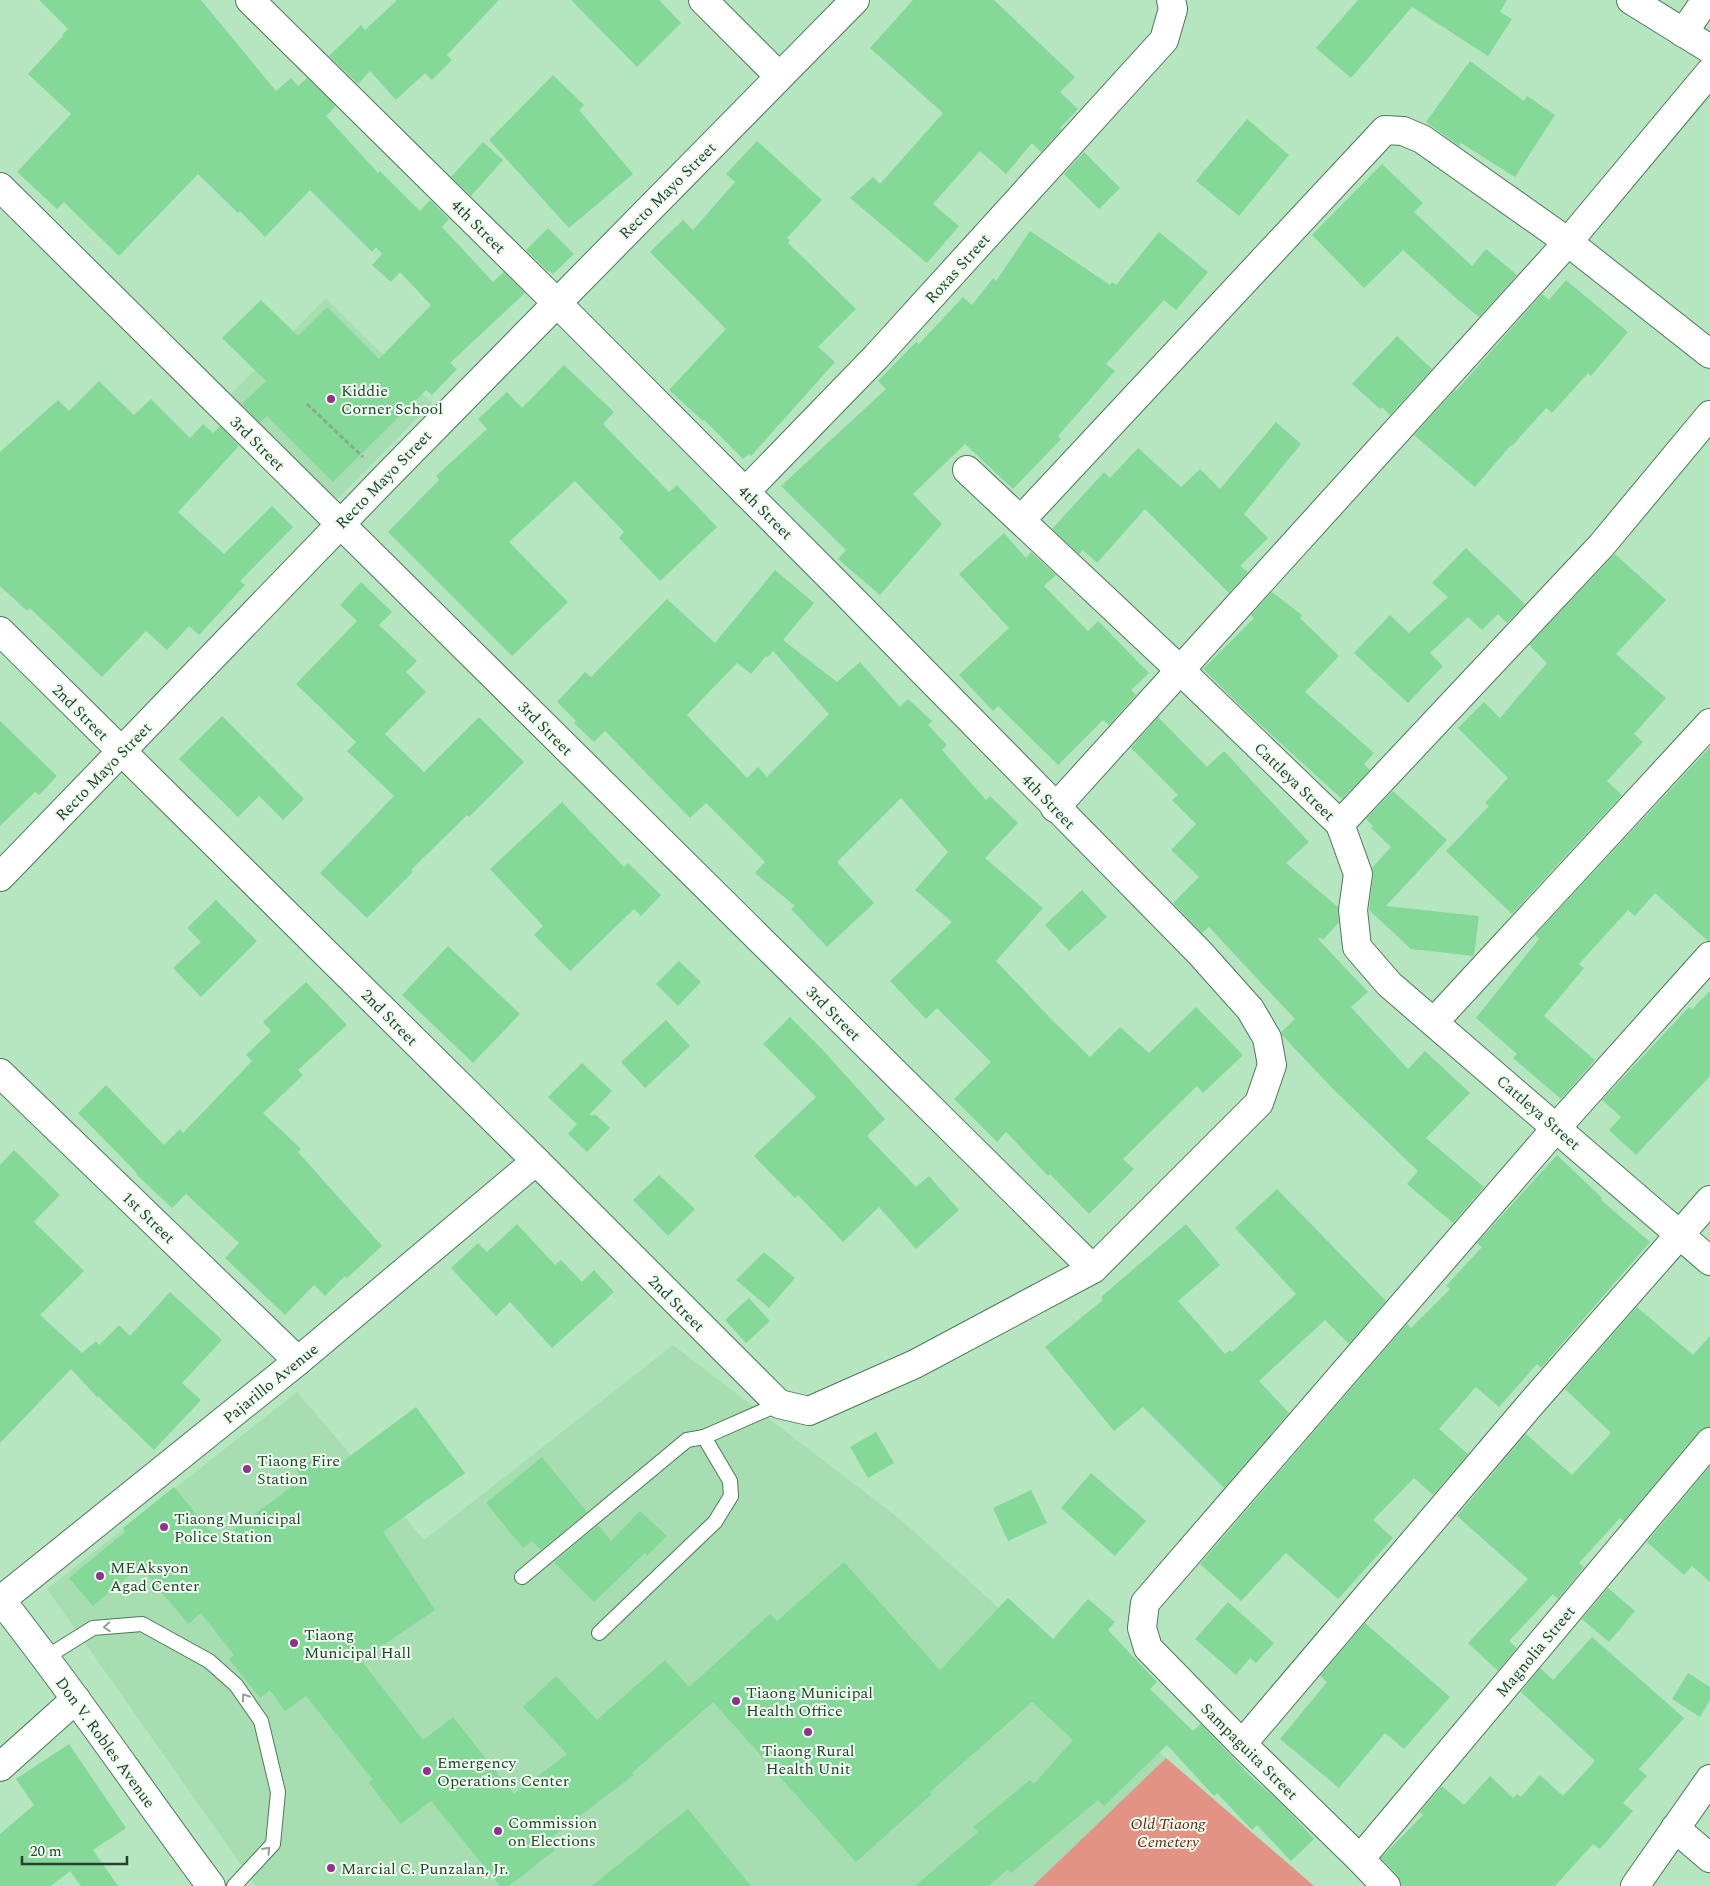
<svg xmlns="http://www.w3.org/2000/svg" width="1710" height="1886" font-family="Spectral,serif">
	<style>
		.built { fill: #a6deb2 }
		.green { fill: #e29385 }
		.building { fill: #84d998; fill-rule: evenodd }
		.lines { fill: none; stroke-linecap: round; stroke-linejoin: round }
		.service-casing { stroke: #4c7956; stroke-width: 16 }
		.minor-casing { stroke: #4c7956; stroke-width: 30 }
		.primary-casing { stroke: #4c7956; stroke-width: 30 }
		.path { stroke: #85aa8c; stroke-width: 3; stroke-dasharray: 5 2.5; stroke-linecap: butt }
		.service { stroke: #fff; stroke-width: 14 }
		.minor { stroke: #fff; stroke-width: 28 }
		.primary { stroke: #fff; stroke-width: 28 }
		.oneway { stroke: #959e97 }
		.poi-dot { fill: #972e91; stroke: #ecffef; stroke-width: 2 }
		.labels { text-anchor: middle; stroke-width: 4; stroke-linejoin: round; paint-order: stroke }
		.street-label { font-size: 16px; fill: #2b3e2f; stroke: #ecffef }
		.poi-label { font-size: 16px; fill: #2b3e2f; stroke: #ecffef; text-anchor: start }
		.park-label { font-size: 16px; font-style: italic; fill: #721a10; stroke: #ecffef }
	</style>
	<rect width="100%" height="100%" fill="#b6e6bf"/>
	<g class="built">
		<polygon points="326,298 432,403 337,499 230,395"/>
		<polygon points="673,1345 901,1520 1166,1758 1033,1886 256,1886 47,1589 297,1392 424,1540"/>
	</g>
	<polygon class="green" points="1166,1758 1314,1886 1033,1886"/>
	<g class="building">
		<polygon points="39,0 201,0 276,91 291,78 298,86 307,78 336,106 326,116 378,173 380,171 420,211 430,200 449,219 442,227 493,282 504,272 525,293 450,363 457,369 432,395 426,390 333,482 267,416 260,423 242,404 266,381 222,338 261,300 298,336 327,307 379,359 431,305 400,272 391,282 372,265 382,254 376,247 372,252 310,190 265,237 240,211 238,213 198,174 119,256 64,202 57,209 17,172 71,114 28,74 63,36 62,35 68,29"/>
		<polygon points="397,0 499,0 447,55 452,60 432,80 425,73 396,100 370,71 358,84 329,56 361,25 365,30"/>
		<polygon points="571,0 659,0 681,23 637,67"/>
		<polygon points="913,0 994,0 1075,77 1060,92 1078,109 1060,128 1062,129 1041,152 1032,143 1006,174 980,151 933,204 959,226 927,263 850,198 873,177 880,184 943,113 870,48"/>
		<polygon points="1358,0 1507,0 1500,12 1512,19 1488,56 1412,7 1351,78 1316,48"/>
		<polygon points="1470,61 1524,101 1527,96 1555,115 1515,177 1461,143 1459,146 1426,122"/>
		<polygon points="553,75 584,105 579,110 633,174 569,228 489,140"/>
		<polygon points="1247,119 1289,155 1239,216 1196,181"/>
		<polygon points="757,141 822,200 787,238 790,240 788,243 856,309 818,347 835,362 751,456 749,454 743,459 704,420 703,421 669,390 726,329 650,252 683,220 693,230 735,182 726,174"/>
		<polygon points="483,142 503,160 471,196 451,177"/>
		<polygon points="1084,152 1120,188 1099,209 1064,174"/>
		<polygon points="1382,164 1423,203 1414,212 1472,266 1486,249 1517,275 1479,317 1457,299 1403,250 1364,288 1312,235"/>
		<polygon points="548,228 574,254 553,274 549,271 548,272 526,250"/>
		<polygon points="1030,231 1110,285 1112,282 1116,285 1159,232 1208,272 1176,310 1164,300 1106,364 1115,371 1058,436 1061,439 1013,489 965,444 913,494 942,524 880,595 838,559 846,550 781,486 886,389 878,381 916,342 919,344 963,297 972,305 993,278 996,281"/>
		<polygon points="1566,280 1628,332 1591,376 1588,373 1552,413 1546,408 1512,446 1511,445 1475,487 1414,435 1455,390 1456,391 1542,294 1549,300"/>
		<polygon points="1397,336 1432,369 1390,415 1382,407 1380,409 1352,384"/>
		<polygon points="564,365 614,412 603,424 669,492 677,485 717,527 660,581 619,538 624,532 575,481 509,542 568,602 512,656 388,532 439,480 436,476 487,429 478,419 507,392 522,408"/>
		<polygon points="99,381 134,415 151,399 190,438 203,424 213,433 220,426 239,446 178,512 224,554 272,506 293,527 240,581 245,585 199,635 189,626 167,650 146,631 102,677 30,608 27,611 0,586 0,452 58,400 69,411"/>
		<polygon points="1276,422 1301,444 1244,514 1268,538 1240,566 1248,572 1229,593 1145,509 1097,563 1083,550 1079,554 1052,529 1104,472 1110,478 1138,448 1181,487 1200,469 1220,489"/>
		<polygon points="1004,533 1026,558 1031,552 1056,575 1044,586 1088,631 1098,621 1149,673 1131,690 1136,695 1109,725 1103,720 1058,765 998,706 993,711 959,675 1009,628 959,574"/>
		<polygon points="1466,548 1525,604 1507,623 1498,614 1482,630 1468,617 1430,653 1443,666 1408,703 1354,653 1390,615 1409,633 1448,597 1432,583"/>
		<polygon points="1615,554 1666,600 1616,654 1666,698 1634,734 1643,742 1607,781 1622,795 1512,914 1446,851 1489,806 1485,803 1508,778 1458,728 1484,702 1500,718 1547,663 1529,645"/>
		<path d="M775,570L814,603L783,640L837,682L860,662L900,707L908,699L932,721L928,725L947,745L942,750L986,800L990,796L1018,823L985,858L1043,908L996,961L1054,1022L1090,1057L1120,1027L1149,1053L1196,1007L1243,1055L1203,1093L1197,1086L1123,1159L1134,1169L1089,1214L1050,1174L1048,1176L1006,1132L997,1142L954,1099L991,1062L937,1008L926,1019L890,981L952,922L915,890L948,852L901,798L837,862L874,903L827,947L791,909L795,906L755,873L765,862L706,803L690,818L605,731L594,742L574,723L576,721L557,702L585,672L591,677L667,599L715,643ZM773,651L829,714L767,777L758,767L747,778L687,715L737,663L751,674L766,656L768,657Z"/>
		<polygon points="361,582 392,612 379,625 417,661 406,672 426,692 385,734 424,772 479,717 524,762 469,817 467,815 411,870 413,872 367,918 320,873 394,796 347,751 356,742 296,684 357,621 340,605"/>
		<polygon points="1272,592 1302,615 1300,618 1339,656 1305,692 1374,753 1364,764 1370,770 1342,799 1253,718 1203,669 1254,618 1251,615"/>
		<polygon points="222,716 304,799 283,820 259,796 238,817 179,759"/>
		<polygon points="1158,717 1207,767 1224,751 1309,842 1286,863 1338,907 1339,922 1324,939 1317,938 1368,992 1351,1007 1408,1069 1425,1051 1470,1093 1426,1138 1484,1187 1453,1223 1407,1184 1418,1171 1333,1089 1282,1035 1281,1032 1295,1019 1209,927 1202,933 1173,903 1199,877 1171,850 1196,824 1172,800 1178,795 1131,748"/>
		<polygon points="0,721 57,776 39,795 35,792 0,826"/>
		<polygon points="1710,747 1710,941 1708,941 1655,893 1635,916 1628,910 1579,964 1584,968 1544,1016 1595,1060 1561,1099 1513,1058 1517,1054 1476,1018 1539,939 1535,935"/>
		<polygon points="1393,791 1447,840 1386,906 1479,916 1474,956 1411,949 1369,910 1373,876 1372,868 1391,847 1371,828 1373,826 1366,819"/>
		<polygon points="562,802 624,867 628,863 661,895 641,916 634,909 570,971 534,935 543,926 490,869"/>
		<polygon points="1082,890 1107,917 1069,951 1045,925"/>
		<polygon points="216,900 257,941 201,997 173,968 201,942 187,928"/>
		<polygon points="448,946 520,1014 473,1063 402,995"/>
		<polygon points="679,961 701,982 678,1006 656,984"/>
		<polygon points="306,982 347,1025 298,1070 303,1075 263,1113 301,1149 298,1152 382,1246 347,1278 345,1276 325,1296 314,1285 285,1315 225,1258 239,1243 186,1194 172,1208 136,1174 137,1173 78,1113 106,1085 164,1145 180,1129 183,1133 252,1061 246,1055 271,1031 263,1022"/>
		<polygon points="1710,991 1710,1076 1636,1155 1609,1130 1621,1117 1602,1100 1689,1007 1692,1009"/>
		<polygon points="790,1017 820,1047 885,1119 867,1136 916,1187 929,1176 959,1210 916,1249 879,1207 843,1242 798,1195 795,1198 754,1156 816,1097 763,1044"/>
		<polygon points="666,1020 690,1046 645,1088 621,1062"/>
		<polygon points="582,1063 612,1091 589,1115 596,1115 610,1128 587,1152 568,1134 577,1124 548,1097"/>
		<polygon points="14,1150 60,1195 34,1222 84,1271 40,1315 82,1353 96,1341 99,1345 119,1325 130,1336 170,1292 222,1340 182,1383 201,1400 154,1450 98,1396 97,1397 71,1369 0,1443 0,1165"/>
		<polygon points="1557,1155 1602,1198 1601,1200 1650,1242 1541,1368 1537,1364 1499,1407 1476,1387 1439,1429 1468,1454 1433,1495 1414,1478 1373,1520 1393,1538 1338,1599 1286,1553 1241,1601 1200,1564 1407,1324 1411,1328 1450,1289 1446,1286 1482,1247 1477,1243"/>
		<polygon points="659,1175 695,1209 668,1236 633,1200"/>
		<polygon points="1277,1189 1386,1301 1349,1344 1325,1320 1259,1381 1289,1413 1224,1488 1143,1407 1114,1431 1045,1347 1103,1300 1101,1297 1186,1224 1220,1265 1178,1301 1225,1354 1230,1350 1232,1352 1296,1294 1235,1228"/>
		<polygon points="517,1224 555,1265 561,1260 582,1282 594,1270 614,1292 552,1348 510,1302 496,1316 451,1268 478,1243 487,1252"/>
		<polygon points="764,1252 795,1278 769,1308 736,1280"/>
		<polygon points="749,1298 770,1321 746,1343 725,1320"/>
		<polygon points="1637,1307 1693,1355 1710,1336 1710,1427 1704,1428 1698,1432 1624,1521 1620,1518 1579,1563 1584,1567 1558,1599 1553,1594 1509,1641 1517,1648 1498,1671 1468,1643 1528,1579 1457,1516 1526,1434 1572,1475 1611,1433 1565,1389"/>
		<polygon points="416,1407 465,1473 383,1532 435,1610 361,1660 423,1740 453,1717 514,1794 567,1754 523,1707 556,1676 597,1720 665,1660 689,1687 770,1614 777,1621 844,1562 940,1670 1008,1598 1053,1639 1088,1599 1115,1622 1108,1630 1157,1682 1150,1689 1193,1731 1201,1724 1249,1775 1283,1805 1314,1839 1291,1861 1257,1825 1252,1830 1217,1793 1214,1796 1167,1745 1104,1806 1098,1800 1011,1873 1008,1869 989,1886 915,1886 978,1832 973,1827 1030,1780 1034,1784 1073,1740 1032,1702 930,1792 932,1794 856,1862 713,1702 632,1773 634,1775 548,1840 555,1850 509,1886 500,1886 431,1801 401,1824 369,1783 372,1779 306,1696 285,1711 270,1690 260,1698 229,1659 234,1655 201,1613 188,1624 140,1566 93,1606 69,1578 125,1532 123,1528 174,1487 215,1537 217,1535 221,1539 302,1479 296,1469 325,1453 334,1468"/>
		<polygon points="876,1432 894,1463 868,1478 850,1447"/>
		<polygon points="542,1457 587,1512 541,1550 532,1541 523,1548 486,1503"/>
		<polygon points="1710,1466 1710,1582 1692,1566 1684,1575 1647,1542"/>
		<polygon points="1091,1473 1146,1521 1115,1556 1061,1508"/>
		<polygon points="1031,1490 1047,1523 1008,1541 993,1508"/>
		<polygon points="640,1511 667,1536 647,1556 645,1553 594,1602 554,1562 598,1525 611,1541"/>
		<polygon points="1608,1588 1635,1611 1609,1642 1582,1619"/>
		<polygon points="1228,1602 1274,1643 1256,1663 1250,1658 1236,1675 1195,1639"/>
		<polygon points="1365,1623 1450,1697 1404,1749 1385,1733 1339,1788 1280,1739 1327,1682 1320,1676"/>
		<polygon points="1592,1637 1684,1718 1639,1769 1647,1776 1623,1803 1633,1811 1600,1849 1593,1844 1555,1886 1402,1886 1398,1876 1381,1858 1423,1815 1420,1812 1442,1786 1464,1805 1490,1776 1513,1798 1517,1794 1521,1797 1540,1775 1563,1796 1595,1761 1521,1692 1540,1668 1553,1680"/>
		<polygon points="1688,1673 1710,1687 1710,1700 1700,1717 1672,1699"/>
		<polygon points="69,1744 126,1828 93,1850 118,1886 81,1886 70,1871 51,1886 0,1886 0,1834 34,1805 16,1779"/>
		<polygon points="688,1809 751,1886 592,1886 656,1834"/>
	</g>
	<g class="lines">
		<g class="service-casing">
			<g id="service">
				<polyline points="522,1577 687,1440 704,1437 779,1404"/>
				<polyline points="599,1633 715,1522 731,1496 730,1481 704,1437"/>
				<polyline points="45,1658 93,1628 142,1624 209,1661 236,1685 261,1721 278,1792 273,1844 234,1886"/>
			</g>
		</g>
		<g class="minor-casing">
			<g id="minor">
				<polyline points="703,0 779,76"/>
				<polyline points="1631,0 1710,49"/>
				<polyline points="1683,33 1706,0"/>
				<polyline points="0,187 1093,1269"/>
				<polyline points="967,470 1180,670 1340,824 1358,874 1353,910 1357,947 1389,984 1710,1261"/>
				<polyline points="745,492 876,357 1164,40 1173,9 1171,0"/>
				<polyline points="1021,520 1385,130 1403,131 1422,139 1568,242 1710,354"/>
				<polyline points="0,631 536,1161 779,1404 809,1411 915,1364 1093,1269 1259,1103 1272,1065 1267,1038 1250,1009 1199,952 843,590 556,302 250,0"/>
				<polyline points="1055,808 1568,242 1710,72"/>
				<polyline points="1340,824 1601,546 1710,415"/>
				<polyline points="0,877 385,478 855,0"/>
				<polyline points="1434,1022 1710,723"/>
				<polyline points="0,1073 298,1361"/>
				<polyline points="1,1600 298,1361 536,1161"/>
				<polyline points="1242,1744 1530,1405 1710,1200"/>
				<polyline points="0,1767 76,1699"/>
				<polyline points="1675,1828 1710,1858"/>
				<polyline points="1360,1859 1710,1442"/>
				<polyline points="1386,1886 1360,1859 1242,1744 1148,1648 1142,1628 1145,1603 1557,1127 1710,956"/>
			</g>
		</g>
		<g class="primary-casing">
			<g id="primary">
				<path d="M0,1599C74,1692 140,1791 211,1886"/>
				<polyline points="1635,1886 1710,1779"/>
			</g>
		</g>
		<polyline class="path" points="307,404 363,457"/>
		<use href="#service" class="service"/>
		<use href="#minor" class="minor"/>
		<use href="#primary" class="primary"/>
	</g>
	<defs><path id="oneway-chevron" d="M-2-3.5L2.5 0L-2 3.5" fill="none" stroke-width="1.6" stroke-linecap="round" stroke-linejoin="round" transform="scale(1.25)"/></defs>
	<g class="oneway">
		<use href="#oneway-chevron" transform="translate(107 1627) rotate(175)"/>
		<use href="#oneway-chevron" transform="translate(245 1697) rotate(-126)"/>
		<use href="#oneway-chevron" transform="translate(267 1850) rotate(-48)"/>
	</g>
	<g class="poi-dot">
		<circle cx="331" cy="399" r="5"/>
		<circle cx="247" cy="1469" r="5"/>
		<circle cx="164" cy="1527" r="5"/>
		<circle cx="100" cy="1576" r="5"/>
		<circle cx="294" cy="1643" r="5"/>
		<circle cx="736" cy="1701" r="5"/>
		<circle cx="808" cy="1732" r="5"/>
		<circle cx="427" cy="1771" r="5"/>
		<circle cx="498" cy="1831" r="5"/>
		<circle cx="331" cy="1868" r="5"/>
	</g>
	<g class="labels">
		<g class="street-label">
			<text transform="translate(667 190) rotate(-45)" y="6">Recto Mayo Street</text>
			<text transform="translate(479 226) rotate(45)" y="6">4th Street</text>
			<text transform="translate(957 268) rotate(-48)" y="6">Roxas Street</text>
			<text transform="translate(258 443) rotate(45)" y="6">3rd Street</text>
			<text transform="translate(383 479) rotate(-46)" y="6">Recto Mayo Street</text>
			<text transform="translate(766 512) rotate(45)" y="6">4th Street</text>
			<text transform="translate(81 712) rotate(45)" y="6">2nd Street</text>
			<text transform="translate(546 728) rotate(45)" y="6">3rd Street</text>
			<text transform="translate(103 771) rotate(-46)" y="6">Recto Mayo Street</text>
			<text transform="translate(1295 781) rotate(44)" y="6">Cattleya Street</text>
			<text transform="translate(1049 801) rotate(46)" y="6">4th Street</text>
			<text transform="translate(834 1013) rotate(45)" y="6">3rd Street</text>
			<text transform="translate(390 1017) rotate(45)" y="6">2nd Street</text>
			<text transform="translate(1539 1112) rotate(41)" y="6">Cattleya Street</text>
			<text transform="translate(149 1217) rotate(44)" y="6">1st Street</text>
			<text transform="translate(677 1303) rotate(45)" y="6">2nd Street</text>
			<text transform="translate(270 1383) rotate(-39)" y="6">Pajarillo Avenue</text>
			<text transform="translate(1535 1651) rotate(-50)" y="6">Magnolia Street</text>
			<text transform="translate(106 1742) rotate(54)" y="6">Don V. Robles Avenue</text>
			<text transform="translate(1250 1751) rotate(45)" y="6">Sampaguita Street</text>
		</g>
		<g class="poi-label">
			<text x="341" y="396">Kiddie<tspan x="341" dy="18">Corner School</tspan></text>
			<text x="257" y="1466">Tiaong Fire<tspan x="257" dy="18">Station</tspan></text>
			<text x="174" y="1524">Tiaong Municipal<tspan x="174" dy="18">Police Station</tspan></text>
			<text x="110" y="1573">MEAksyon<tspan x="110" dy="18">Agad Center</tspan></text>
			<text x="304" y="1640">Tiaong<tspan x="304" dy="18">Municipal Hall</tspan></text>
			<text x="746" y="1698">Tiaong Municipal<tspan x="746" dy="18">Health Office</tspan></text>
			<text x="808" y="1756" text-anchor="middle">Tiaong Rural<tspan x="808" dy="18">Health Unit</tspan></text>
			<text x="437" y="1768">Emergency<tspan x="437" dy="18">Operations Center</tspan></text>
			<text x="508" y="1828">Commission<tspan x="508" dy="18">on Elections</tspan></text>
			<text x="341" y="1874">Marcial C. Punzalan, Jr.</text>
		</g>
		<g class="park-label">
			<text x="1168" y="1829">Old Tiaong<tspan x="1168" dy="18">Cemetery</tspan></text>
		</g>
	</g>
	<path d="M22 1856v8h105v-8" fill="none" stroke="#2b3e2f" stroke-width="2.5"/>
	<text x="30" y="1856" font-size="15" fill="#2b3e2f" stroke="#ecffef" stroke-width="4" paint-order="stroke">20 m</text>
</svg>
